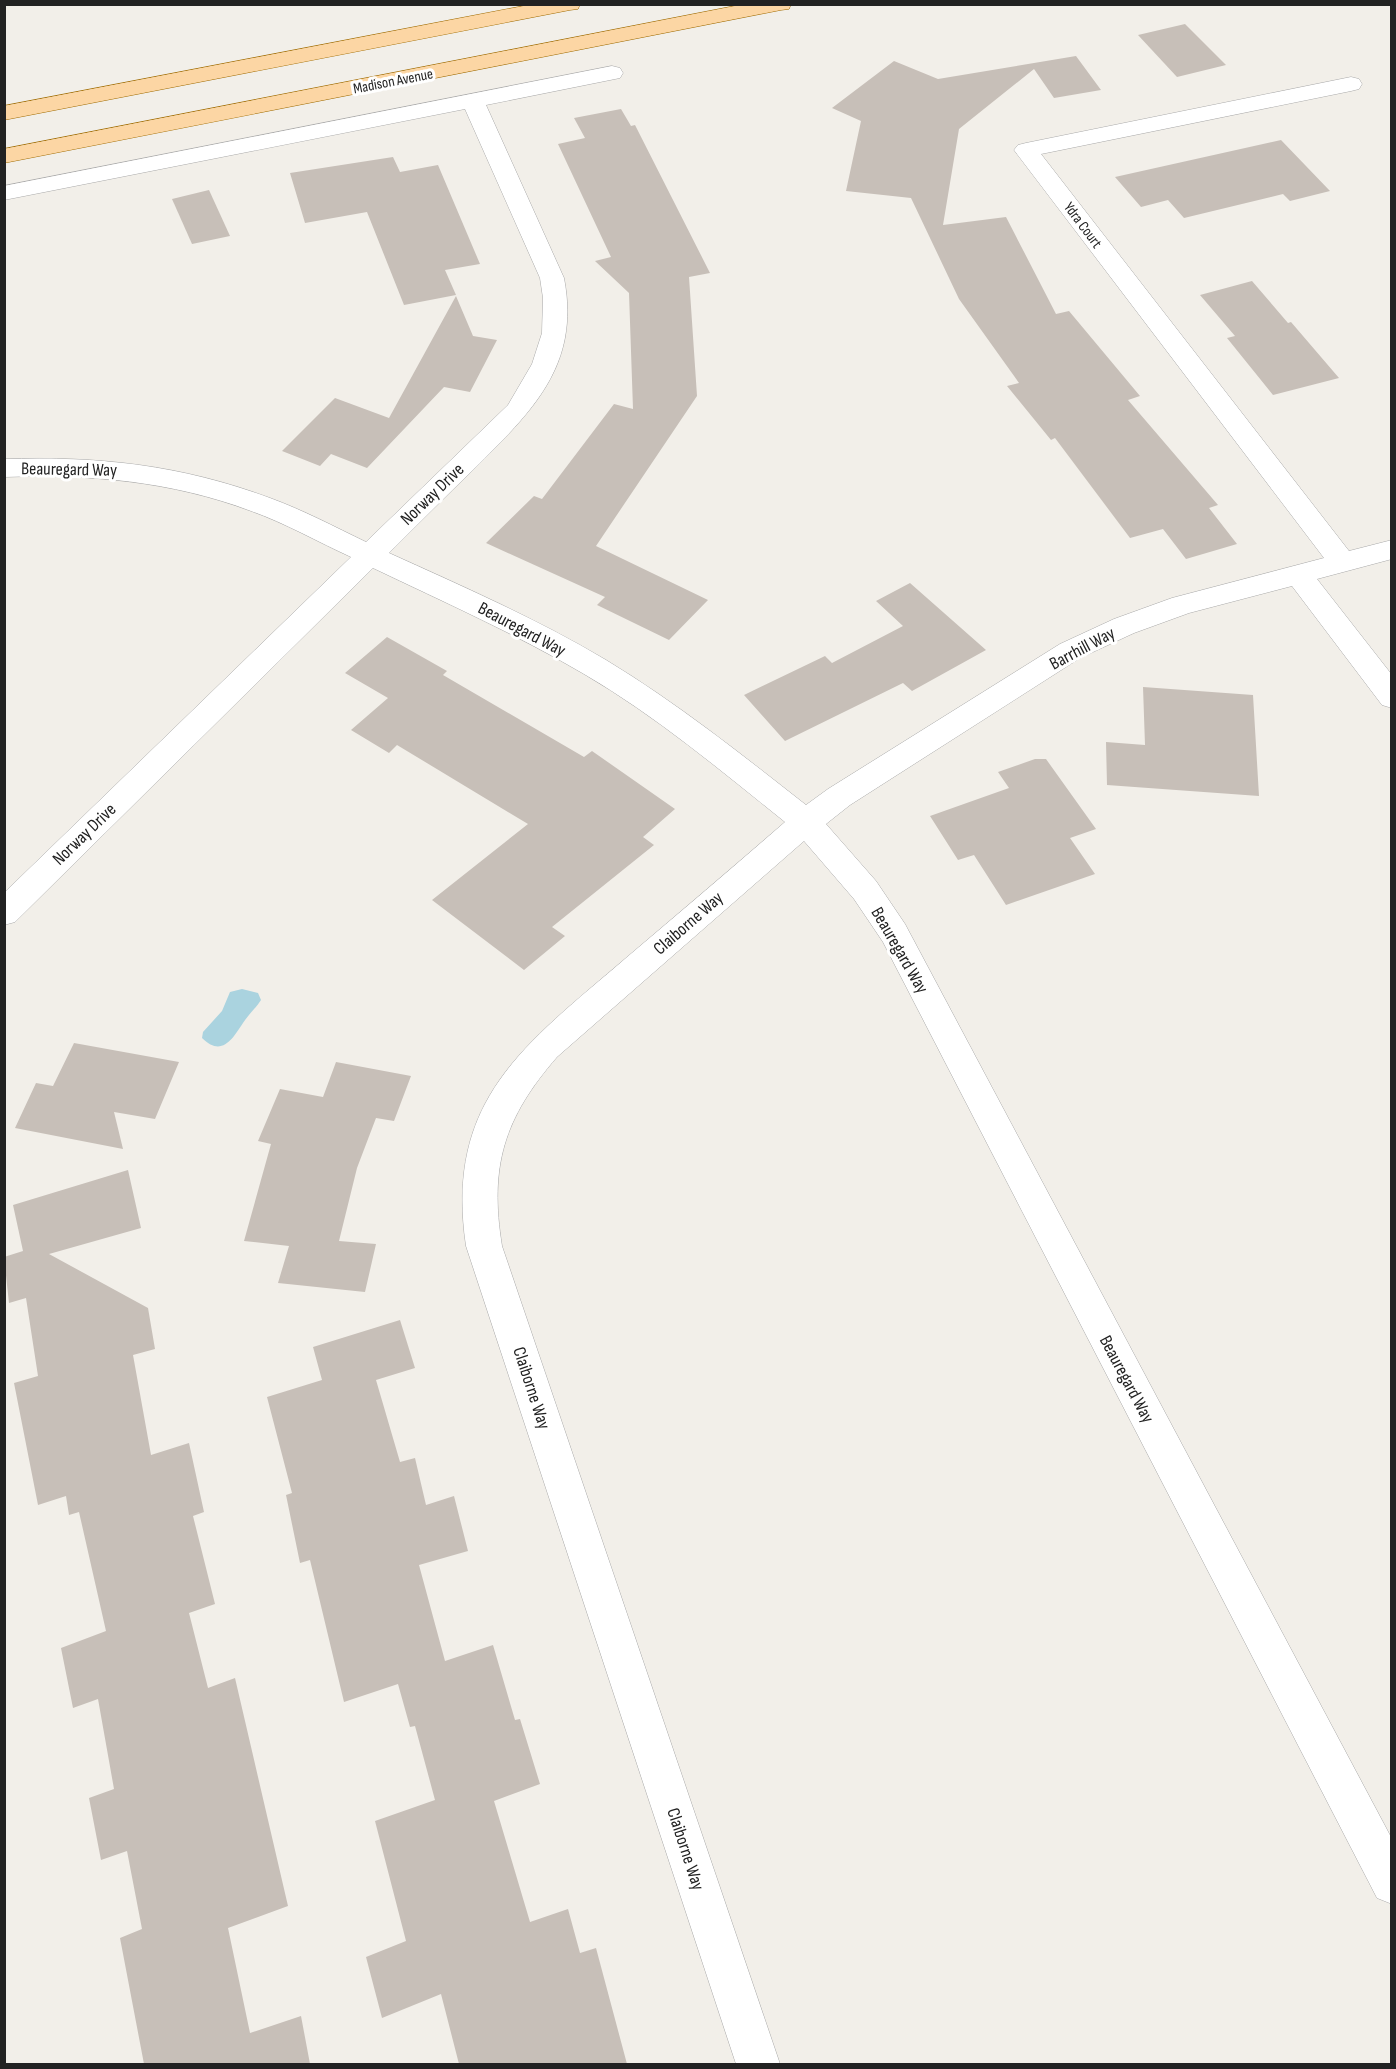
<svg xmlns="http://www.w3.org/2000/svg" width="1396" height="2069" font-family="'Sofia Sans Condensed',sans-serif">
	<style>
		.water { fill: #aad3df }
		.building { fill: #c7bfb8 }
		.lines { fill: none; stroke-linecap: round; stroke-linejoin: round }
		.minor-casing { stroke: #a9a9a9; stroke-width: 1 }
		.major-casing { stroke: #a06b00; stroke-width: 1 }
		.minor { fill: #fff; fill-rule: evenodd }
		.major { fill: #fcd6a4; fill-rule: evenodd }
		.labels { text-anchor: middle; stroke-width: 6; stroke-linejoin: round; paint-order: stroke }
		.far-street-label { font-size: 15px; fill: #222; stroke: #fff }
		.street-label { font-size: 18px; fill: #222; stroke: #fff }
	</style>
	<rect width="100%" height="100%" fill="#f2efe9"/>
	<path class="water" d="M242,989L258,993L261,1000C256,1008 248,1015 243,1023C233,1038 222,1058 202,1038L203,1032L222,1011L230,992Z"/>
	<g class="building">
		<polygon points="1185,24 1226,65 1177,77 1138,35"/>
		<polygon points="1076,56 1101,90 1054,98 1034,69 959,129 943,225 1006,217 1056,314 1069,311 1140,396 1128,400 1218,505 1209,508 1237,544 1186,559 1163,529 1130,538 1055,438 1051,440 1007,386 1019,383 959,299 911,198 846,191 861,121 832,108 894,61 938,79"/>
		<polygon points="621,109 631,126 635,125 710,273 689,277 697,396 596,546 708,600 669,640 597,605 605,597 486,543 534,496 542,499 614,404 633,409 629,293 595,261 611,257 558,144 585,138 574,118"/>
		<polygon points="1281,140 1330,191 1290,201 1283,194 1184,218 1168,200 1141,207 1115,177"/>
		<polygon points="393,157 400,172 438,165 480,264 445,270 456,295 404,305 367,212 305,223 290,173"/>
		<polygon points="209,190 230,236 192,244 172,199"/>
		<polygon points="1252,281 1288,323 1291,322 1339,378 1273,395 1227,338 1235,336 1200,295"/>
		<polygon points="456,296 473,336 497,340 470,392 444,387 367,468 331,454 320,466 282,451 335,398 389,418"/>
		<polygon points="910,583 986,650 912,691 903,683 785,741 744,695 825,656 832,663 903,626 876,601"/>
		<polygon points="387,637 447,671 443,675 584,757 592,751 675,809 643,837 654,845 552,927 565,936 524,970 432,900 528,824 397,745 389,753 351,730 388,698 345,673"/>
		<polygon points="1143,687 1253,695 1259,796 1107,785 1106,742 1145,745"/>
		<polygon points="1035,759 1046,759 1096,829 1070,838 1095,874 1006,905 974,855 958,860 930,816 1009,788 998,772"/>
		<polygon points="74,1043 179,1062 155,1119 114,1112 123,1149 15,1128 36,1083 53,1086"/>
		<polygon points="336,1062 411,1076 394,1121 376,1118 357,1168 339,1241 376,1244 365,1292 278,1283 289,1246 244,1241 271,1144 258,1141 280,1089 323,1097"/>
		<polygon points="128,1170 141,1228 49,1254 148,1308 155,1349 133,1355 151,1455 189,1443 204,1512 193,1516 215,1604 189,1613 208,1688 235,1678 288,1906 228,1928 250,2033 301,2016 310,2064 144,2064 120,1938 142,1929 127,1851 101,1860 89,1798 114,1789 98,1699 73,1708 61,1648 106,1631 79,1512 69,1515 66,1496 38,1505 14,1383 38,1376 26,1298 9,1303 4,1257 23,1251 13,1205"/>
		<polygon points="400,1320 415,1368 376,1380 400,1462 415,1458 426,1505 454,1496 468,1551 419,1565 445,1661 493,1645 515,1720 520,1719 540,1784 494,1801 530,1922 568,1909 580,1953 596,1948 627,2064 459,2064 441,1994 382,2018 366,1957 406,1941 375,1821 435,1800 415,1726 410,1727 398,1684 344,1702 310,1560 300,1563 286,1495 292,1493 267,1397 322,1380 313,1347"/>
	</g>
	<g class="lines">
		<g class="minor-casing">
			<path id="minor" d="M612,66L620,68L623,73L620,78L486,105L564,278C581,366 531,412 474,469C445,497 417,525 389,553C462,586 537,619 606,660C677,703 741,754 806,805L828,789L1060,644L1114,619L1172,598L1324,558L1014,150L1018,145L1026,143L1351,77L1359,79L1362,84L1359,89L1351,91L1041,154L1349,551L1392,540V559L1317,579L1392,675V708L1382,705L1292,586L1189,613L1134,633L1080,658L850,805L826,824L876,881L905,924L1392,1839V1904L1377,1898L883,942L854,899L804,841L557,1057C504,1118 489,1166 502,1246L780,2064H736L466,1246C444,1099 526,1044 626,958C679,913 732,868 785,822C720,770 656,716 584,674C516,634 444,602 373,568L15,922L4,925V893L351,557C318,542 285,523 251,511C171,481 89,474 4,477V459C99,456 181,465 270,498C303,510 335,527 366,542L508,405L532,364L542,333L543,298L540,278L465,109L4,200V186Z"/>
		</g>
		<g class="major-casing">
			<g id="major">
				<polygon points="534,4 580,4 578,9 570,10 4,120 4,106"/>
				<polygon points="745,4 791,4 789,9 781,10 4,163 4,149"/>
			</g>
		</g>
		<use href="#minor" class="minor"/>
		<use href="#major" class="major"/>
	</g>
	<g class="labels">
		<g class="far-street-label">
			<text transform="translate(393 81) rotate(-11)" y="5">Madison Avenue</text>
			<text transform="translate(1083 225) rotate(53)" y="5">Ydra Court</text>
		</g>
		<g class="street-label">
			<text transform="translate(69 469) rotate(1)" y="6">Beauregard Way</text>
			<text transform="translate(432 494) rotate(-44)" y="6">Norway Drive</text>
			<text transform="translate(522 629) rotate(28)" y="6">Beauregard Way</text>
			<text transform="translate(1082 648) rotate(-28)" y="6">Barrhill Way</text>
			<text transform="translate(84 834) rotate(-44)" y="6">Norway Drive</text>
			<text transform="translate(688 923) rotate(-41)" y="6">Claiborne Way</text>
			<text transform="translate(900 950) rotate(60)" y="6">Beauregard Way</text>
			<text transform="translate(1127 1379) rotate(62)" y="6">Beauregard Way</text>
			<text transform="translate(532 1388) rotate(72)" y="6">Claiborne Way</text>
			<text transform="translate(686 1849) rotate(72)" y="6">Claiborne Way</text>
		</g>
	</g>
	<rect width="1396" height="2069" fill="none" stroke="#222222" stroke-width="12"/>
</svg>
